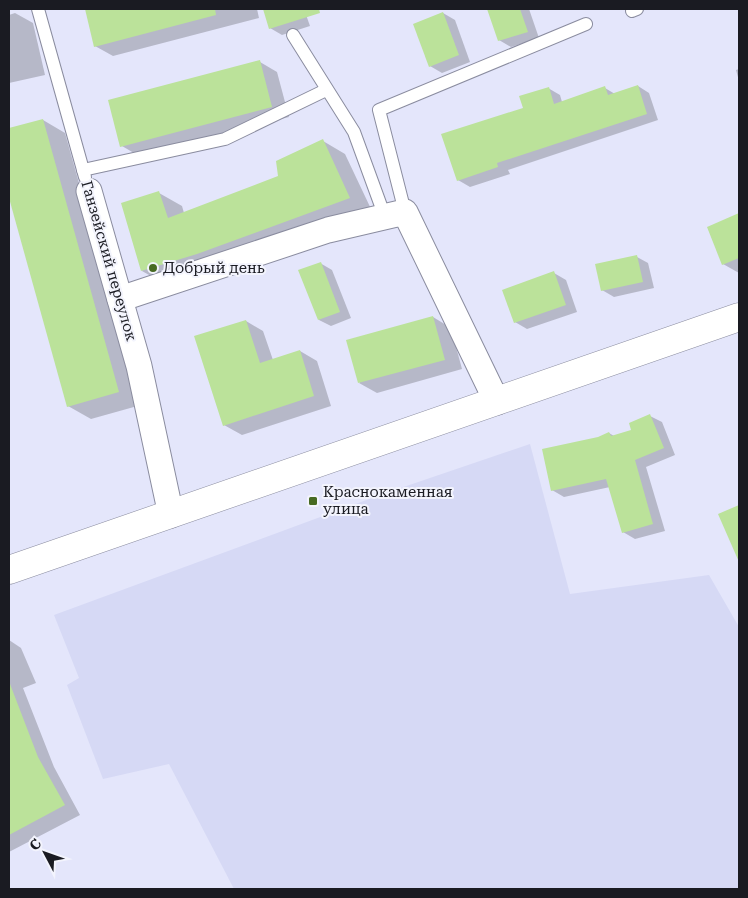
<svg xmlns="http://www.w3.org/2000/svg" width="748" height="898" font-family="'Roboto Serif',serif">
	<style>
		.built { fill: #d6d9f5 }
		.shadow { fill: #0003 }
		.building { fill: #bbe29a }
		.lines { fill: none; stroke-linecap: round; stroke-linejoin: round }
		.service-casing { stroke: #8a8c9f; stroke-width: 14 }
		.minor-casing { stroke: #8a8c9f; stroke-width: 27 }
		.tertiary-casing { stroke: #8a8c9f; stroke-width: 29 }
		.service { stroke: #fff; stroke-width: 12 }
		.minor { stroke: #fff; stroke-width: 25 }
		.tertiary { stroke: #fff; stroke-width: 28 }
		.poi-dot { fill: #476a22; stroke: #f3f4fd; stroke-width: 2 }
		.labels { text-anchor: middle; stroke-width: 4; stroke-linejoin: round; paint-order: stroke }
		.street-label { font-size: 15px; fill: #1a1b22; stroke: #f3f4fd }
		.poi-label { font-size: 15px; fill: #1a1b22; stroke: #f3f4fd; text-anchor: start }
	</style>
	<rect width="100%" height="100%" fill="#e4e6fb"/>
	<polygon class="built" points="530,444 570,594 709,575 739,627 739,889 234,889 169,764 103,779 67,685 79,678 54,615 380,495"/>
	<g class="shadow">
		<polygon points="86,9 257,9 259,18 113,56 95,46"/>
		<polygon points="264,9 304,9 310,26 282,35 270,28"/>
		<polygon points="489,9 529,9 539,38 511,47 499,40"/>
		<polygon points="15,13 33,23 45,75 9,83 9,15"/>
		<polygon points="443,13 455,20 470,62 442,73 430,66"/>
		<polygon points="260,62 277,72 289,117 139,156 122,146"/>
		<polygon points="739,69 739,81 736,70"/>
		<polygon points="638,86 649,93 658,120 508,170 510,174 470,187 458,180 524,108 548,88 560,95 562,102 605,88 615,94"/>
		<polygon points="43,120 65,133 141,405 91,419 68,406 9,193 9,130"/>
		<polygon points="323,141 345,154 372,211 165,284 142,271 159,193 182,206 184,213 279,177"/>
		<polygon points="739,215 739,273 723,264 708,228"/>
		<polygon points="637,257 648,263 654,288 614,297 602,290"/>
		<polygon points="320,263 332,270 351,318 331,326 319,320"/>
		<polygon points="554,273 566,280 577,312 527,329 515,322"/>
		<polygon points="433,317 451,328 462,369 377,393 359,383"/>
		<polygon points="246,321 263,331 273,360 300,351 317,361 331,406 242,435 224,425"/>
		<polygon points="650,416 662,422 675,455 646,467 665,531 635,539 623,532 610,487 564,497 552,490 598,438 609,433 614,436 632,431"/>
		<polygon points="9,640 21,648 36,683 23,688 54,767 80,815 9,852"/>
	</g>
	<g class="building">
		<polygon points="85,9 215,9 216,15 94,47"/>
		<polygon points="263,9 319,9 320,13 269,29"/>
		<polygon points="487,9 520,9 528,32 498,41"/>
		<polygon points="443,12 459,55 429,67 413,24"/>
		<polygon points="260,60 272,107 120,147 108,100"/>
		<polygon points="638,85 647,114 497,163 498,167 457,181 441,134 523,108 519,96 549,87 554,104 605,86 608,95"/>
		<polygon points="43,119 119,392 67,407 9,198 9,128"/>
		<polygon points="323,139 350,198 197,254 141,271 121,203 159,191 168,218 278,176 276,161"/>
		<polygon points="739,213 739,258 722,265 707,227"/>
		<polygon points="637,255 643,282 601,291 595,264"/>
		<polygon points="321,262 340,312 318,320 298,270"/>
		<polygon points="554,271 566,305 514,323 502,290"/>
		<polygon points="433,316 445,360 358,383 346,340"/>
		<polygon points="246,320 260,363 300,350 314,396 223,426 194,336"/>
		<polygon points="650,414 664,448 635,460 653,524 622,533 606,479 551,491 542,449 598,437 609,432 611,436 631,430 629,423"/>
		<polygon points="739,505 739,562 718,514"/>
		<polygon points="10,684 38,757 65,805 9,835 9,685"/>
	</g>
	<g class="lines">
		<g class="service-casing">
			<g id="service">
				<polyline points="38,9 85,177"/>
				<polyline points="632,11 637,9"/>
				<polyline points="293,35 354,132 385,217"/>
				<polyline points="83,170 225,139 326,90"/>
				<polyline points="405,212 379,110 586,24"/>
			</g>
		</g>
		<g class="minor-casing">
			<g id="minor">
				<polyline points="89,191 139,366 171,515"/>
				<polyline points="120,299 328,230 405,212 497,402"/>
			</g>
		</g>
		<g class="tertiary-casing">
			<polyline id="tertiary" points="9,570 739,317"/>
		</g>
		<use href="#service" class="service"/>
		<use href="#minor" class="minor"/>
		<use href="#tertiary" class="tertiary"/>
	</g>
	<g class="poi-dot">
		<circle cx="153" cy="268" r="5"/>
		<rect x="308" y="496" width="10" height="10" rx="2.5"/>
	</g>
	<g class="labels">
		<g class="street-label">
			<text transform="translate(109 261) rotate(74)" y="5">Ганзейский переулок</text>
		</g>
		<g class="poi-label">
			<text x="163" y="273">Добрый день</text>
			<text x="323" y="497">Краснокаменная<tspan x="323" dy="17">улица</tspan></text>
		</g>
	</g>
	<rect width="748" height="898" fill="none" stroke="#1a1b22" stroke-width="20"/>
	<g transform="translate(45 853) rotate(311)" stroke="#f3f4fd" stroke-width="4" paint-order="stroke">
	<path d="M0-4L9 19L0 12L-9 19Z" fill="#1a1b22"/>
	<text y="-8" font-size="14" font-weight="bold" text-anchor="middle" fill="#1a1b22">С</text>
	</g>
</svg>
